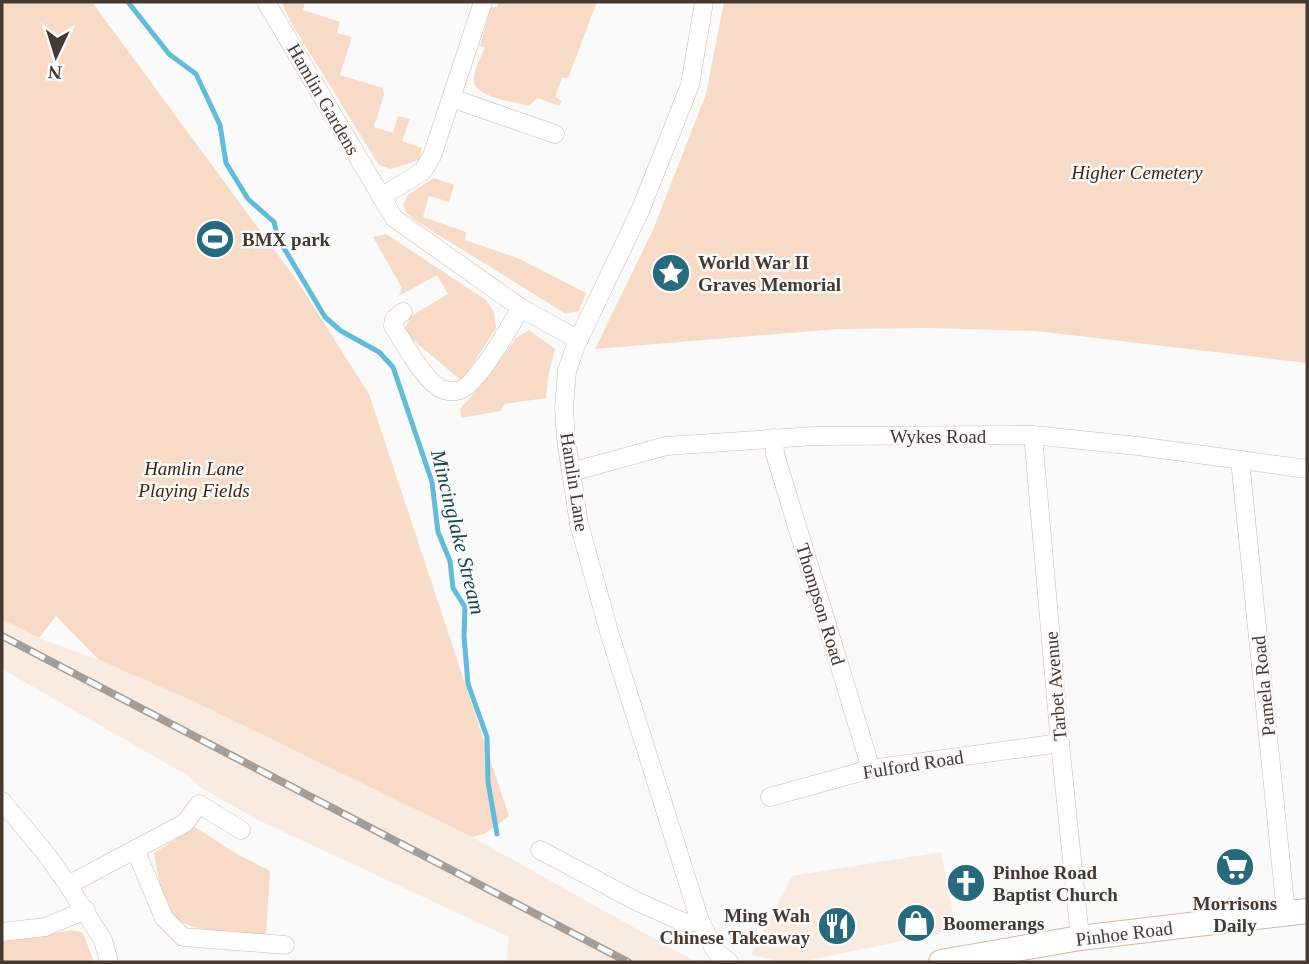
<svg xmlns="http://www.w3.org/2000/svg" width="1309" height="964" font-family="'Times New Roman',serif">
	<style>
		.built { fill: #faebe0 }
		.green { fill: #f8dbc7 }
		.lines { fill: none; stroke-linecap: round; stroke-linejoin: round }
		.stream { stroke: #60bcd8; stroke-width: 5 }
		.street-casing { stroke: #d5b7a2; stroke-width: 19 }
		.secondary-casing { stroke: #d5b7a2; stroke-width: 26 }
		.street { stroke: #fff; stroke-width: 18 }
		.secondary { stroke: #fff; stroke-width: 24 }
		.rail-casing { stroke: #a49e9a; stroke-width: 8 }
		.rail { stroke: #fafafa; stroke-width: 5; stroke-dasharray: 16; stroke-linecap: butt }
		.labels { text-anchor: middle; stroke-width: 5; stroke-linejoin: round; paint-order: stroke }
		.street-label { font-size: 19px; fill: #453931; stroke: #fafafa }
		.park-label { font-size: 19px; font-style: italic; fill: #3f2511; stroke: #fafafa }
		.poi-label { font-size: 19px; font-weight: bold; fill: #453931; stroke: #fafafa; text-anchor: start }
		.water-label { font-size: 21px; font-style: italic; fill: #1a4450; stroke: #fafafa }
	</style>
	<rect width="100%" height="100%" fill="#fafafa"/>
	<g class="built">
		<polygon points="2,619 39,638 99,660 195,702 472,837 696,962 506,962 509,937 256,819 203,789 188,776 2,669"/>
		<polygon points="941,852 956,930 800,962 783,962 751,955 792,876"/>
	</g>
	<g class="green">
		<polygon points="2,2 92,2 298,282 369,394 509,816 484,834 472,837 195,702 99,660 56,616 39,638 2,619"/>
		<polygon points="282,2 305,2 303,10 340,22 337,33 352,37 340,75 383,88 384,95 374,127 393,133 398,116 410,119 402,141 422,148 419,160 391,169 379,165 290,21"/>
		<path d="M499,2H597L568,78H562L555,97L562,101L559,106L538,98L529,106C515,102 476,98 474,81C473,71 481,57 485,48L480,46L491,7H497Z"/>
		<polygon points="724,2 1307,2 1307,363 1036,331 927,328 838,329 595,349 653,230 706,94"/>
		<polygon points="434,178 454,185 449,202 429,196 423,217 466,232 465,240 520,259 586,293 579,311 566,314 416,221 406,212 403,204 409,194"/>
		<polygon points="386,234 486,300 494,312 496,328 462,381 408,336 405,328 411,316 448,294 437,275 399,296 402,288 373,237"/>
		<polygon points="529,330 555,349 549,372 546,398 505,404 500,411 461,418 460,409 487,379 516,338"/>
		<path d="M195,827L235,853L270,871L266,936C245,934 186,933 173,915C160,899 158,873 154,853Z"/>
		<polygon points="73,930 83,933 94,962 2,962 2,942"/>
	</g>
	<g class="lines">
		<polyline class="stream" points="128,2 169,54 196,74 220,125 226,163 248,199 274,222 278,238 325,317 341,331 379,352 393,367 432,482 438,532 450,561 453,588 465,607 464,636 468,684 487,737 488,782 497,834"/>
		<g class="street-casing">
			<g id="street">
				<polyline points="266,2 394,218 521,308 579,340"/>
				<polyline points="704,2 690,85 640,211 576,345 567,371 564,407 566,439 579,524 610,635 700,921 716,952 729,962"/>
				<polyline points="451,98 555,134"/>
				<polyline points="381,197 423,171 432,156 483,2"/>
				<path d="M403,312L394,319L393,326C406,345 419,373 438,387C445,392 457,393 464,388C481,378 510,326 521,308"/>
				<polyline points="1033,435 1060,743 1080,938"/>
				<polyline points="774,438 775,454 871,769"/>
				<polyline points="1240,460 1286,913"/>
				<polyline points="571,472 666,446 815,436 1033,435 1138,446 1307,469"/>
				<polyline points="770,797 871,769 1060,743"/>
				<polyline points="2,801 47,855 68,885"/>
				<polyline points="135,849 164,918 183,937 285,945"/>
				<polyline points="540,850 636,901 676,919 687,923 700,921"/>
				<polyline points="2,932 45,927 86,910"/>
				<polyline points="109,962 103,940 68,885 185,823 199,804 241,830"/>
			</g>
		</g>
		<g class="secondary-casing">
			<polyline id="secondary" points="941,962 1080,938 1307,911"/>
		</g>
		<use href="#street" class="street"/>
		<use href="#secondary" class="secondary"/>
		<g class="rail-casing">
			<polyline id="rail" points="2,636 628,962"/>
		</g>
		<use href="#rail" class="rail"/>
	</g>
	<defs>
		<g id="stadium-disc" transform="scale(2.0125)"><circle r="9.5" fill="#286a7d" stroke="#fafafa"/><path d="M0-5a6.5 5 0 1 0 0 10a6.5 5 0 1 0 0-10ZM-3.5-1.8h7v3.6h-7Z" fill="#fff"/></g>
		<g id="sight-disc" transform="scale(2.0125)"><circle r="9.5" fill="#286a7d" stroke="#fafafa"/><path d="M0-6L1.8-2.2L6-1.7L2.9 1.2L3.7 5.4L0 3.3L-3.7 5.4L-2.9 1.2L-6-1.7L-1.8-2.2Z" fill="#fff"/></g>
		<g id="supermarket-disc" transform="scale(2.0125)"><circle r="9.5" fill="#286a7d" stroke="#fafafa"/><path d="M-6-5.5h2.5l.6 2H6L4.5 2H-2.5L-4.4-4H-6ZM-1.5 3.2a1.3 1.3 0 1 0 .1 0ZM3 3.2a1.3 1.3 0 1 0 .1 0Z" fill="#fff"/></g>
		<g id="church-disc" transform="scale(2.0125)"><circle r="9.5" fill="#286a7d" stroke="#fafafa"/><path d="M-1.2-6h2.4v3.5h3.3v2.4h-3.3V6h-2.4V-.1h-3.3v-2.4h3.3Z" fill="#fff"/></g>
		<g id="shop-disc" transform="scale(2.0125)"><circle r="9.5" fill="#286a7d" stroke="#fafafa"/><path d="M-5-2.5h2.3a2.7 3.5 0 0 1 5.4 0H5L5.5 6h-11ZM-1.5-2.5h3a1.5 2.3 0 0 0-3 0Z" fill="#fff"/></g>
		<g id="restaurant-disc" transform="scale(2.0125)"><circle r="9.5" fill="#286a7d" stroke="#fafafa"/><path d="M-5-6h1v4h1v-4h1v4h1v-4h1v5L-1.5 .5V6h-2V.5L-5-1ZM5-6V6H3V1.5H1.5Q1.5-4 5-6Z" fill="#fff"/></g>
	</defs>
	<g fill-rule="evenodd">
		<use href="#stadium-disc" x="215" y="239"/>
		<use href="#sight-disc" x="671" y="273"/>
		<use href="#supermarket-disc" x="1235" y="867"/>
		<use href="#church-disc" x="966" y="883"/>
		<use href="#shop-disc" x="916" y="923"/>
		<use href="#restaurant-disc" x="837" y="926"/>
	</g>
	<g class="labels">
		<g class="street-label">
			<text transform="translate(324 99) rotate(60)" y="7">Hamlin Gardens</text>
			<text x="938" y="443">Wykes Road</text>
			<text transform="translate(575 482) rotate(81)" y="7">Hamlin Lane</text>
			<text transform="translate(821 604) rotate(73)" y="7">Thompson Road</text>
			<text transform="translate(1055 686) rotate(-95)" y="7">Tarbet Avenue</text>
			<text transform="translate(1263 686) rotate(-96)" y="7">Pamela Road</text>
			<text transform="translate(913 764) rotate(-9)" y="7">Fulford Road</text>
			<text transform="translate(1124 933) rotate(-7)" y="7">Pinhoe Road</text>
		</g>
		<g class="park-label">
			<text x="1137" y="179">Higher Cemetery</text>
			<text x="194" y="475">Hamlin Lane<tspan x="194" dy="22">Playing Fields</tspan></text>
		</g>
		<g class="poi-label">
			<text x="242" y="246">BMX park</text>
			<text x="698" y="269">World War II<tspan x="698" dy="22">Graves Memorial</tspan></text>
			<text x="993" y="879">Pinhoe Road<tspan x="993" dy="22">Baptist Church</tspan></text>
			<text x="1235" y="910" text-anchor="middle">Morrisons<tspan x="1235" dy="22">Daily</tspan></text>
			<text x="810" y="922" text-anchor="end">Ming Wah<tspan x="810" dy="22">Chinese Takeaway</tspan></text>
			<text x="943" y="930">Boomerangs</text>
		</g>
		<g class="water-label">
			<text transform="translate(458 532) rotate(76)" y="7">Mincinglake Stream</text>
		</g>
	</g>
	<rect width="1309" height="964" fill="none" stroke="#453931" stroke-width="7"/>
	<g transform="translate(56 56) rotate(184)" stroke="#fafafa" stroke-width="5" paint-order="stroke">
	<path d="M0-5L12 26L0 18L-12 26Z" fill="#453931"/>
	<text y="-10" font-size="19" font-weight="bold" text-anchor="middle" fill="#453931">N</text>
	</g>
</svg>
